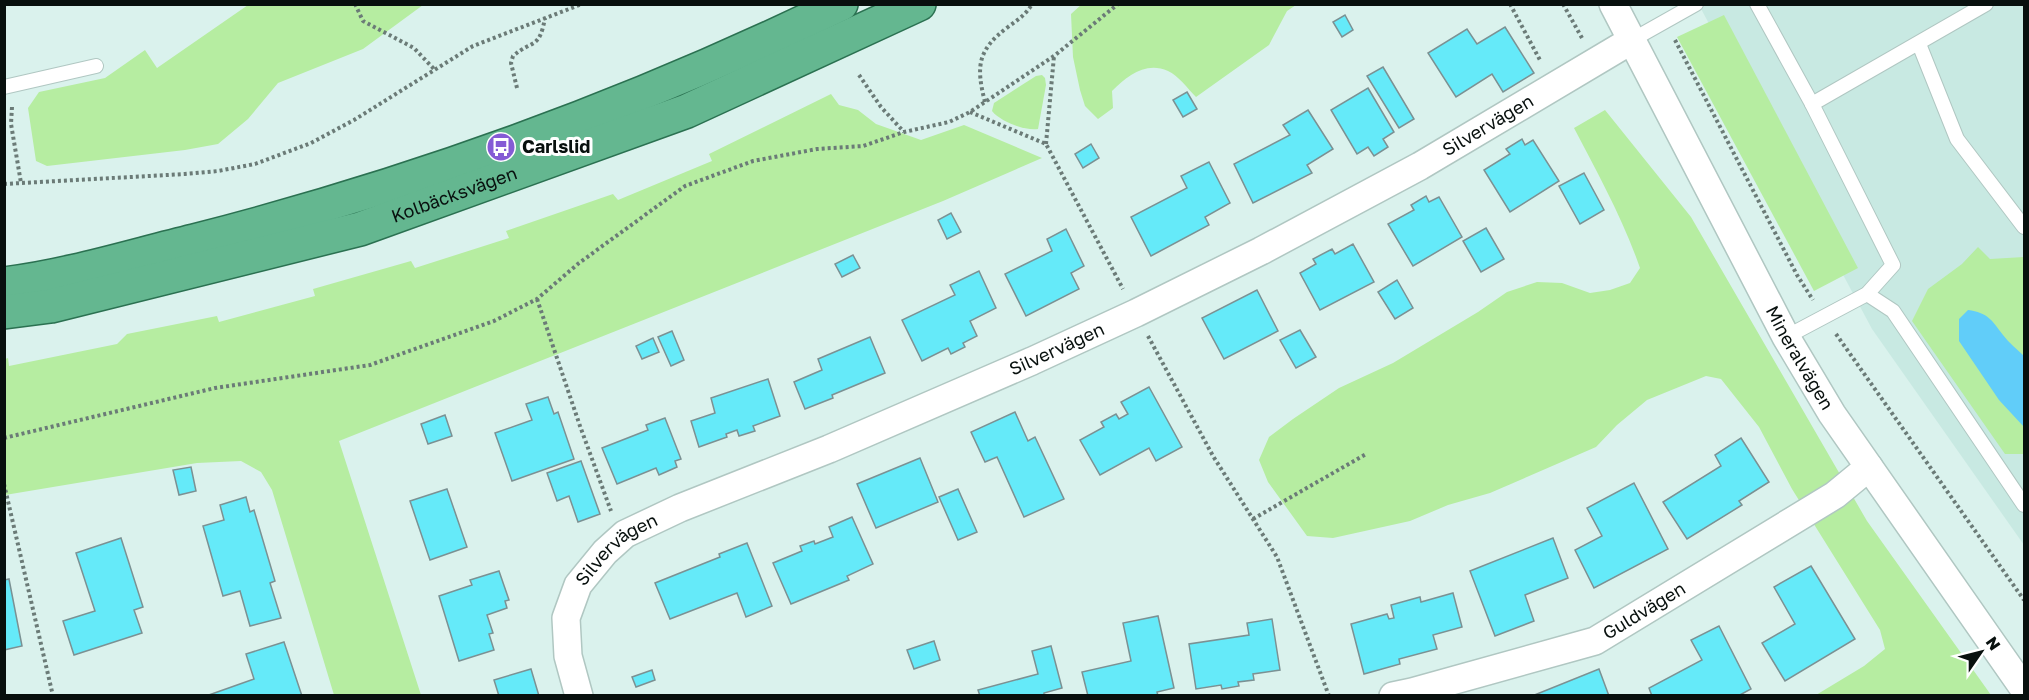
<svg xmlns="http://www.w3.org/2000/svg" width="2029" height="700" font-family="'Golos Text',sans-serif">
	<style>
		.built { fill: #c8e9e2 }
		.green { fill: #b6eda1 }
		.water { fill: #61cdf9 }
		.building { fill: #65eaf9; stroke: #7b9193; stroke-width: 1.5 }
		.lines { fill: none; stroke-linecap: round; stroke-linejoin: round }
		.service-casing { stroke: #b0c7c2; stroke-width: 16 }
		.minor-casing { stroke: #b0c7c2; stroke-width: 30 }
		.trunk-casing { stroke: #2b7151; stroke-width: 36 }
		.path { stroke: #6b7b77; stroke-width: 4; stroke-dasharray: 3 3; stroke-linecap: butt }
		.service { stroke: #fff; stroke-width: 14 }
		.minor { stroke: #fff; stroke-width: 27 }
		.trunk { stroke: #64b790; stroke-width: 33 }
		.labels { text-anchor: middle; stroke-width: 6; stroke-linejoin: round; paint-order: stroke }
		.street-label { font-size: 18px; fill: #08100e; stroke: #fff }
		.poi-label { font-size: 18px; font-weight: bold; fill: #08100e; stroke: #fff; text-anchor: start }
	</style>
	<rect width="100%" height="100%" fill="#daf2ed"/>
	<polygon class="built" points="1699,5 2024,5 2024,545 1872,329"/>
	<g class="green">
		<path d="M1082,4H1296V5L1287,11L1269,45L1196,97C1188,89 1178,75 1168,71C1146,61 1127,76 1112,91L1113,108L1098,119L1085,106L1080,90L1073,57L1071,14Z"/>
		<polygon points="248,5 423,5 363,49 278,83 248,119 218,144 185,150 47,166 36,161 28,108 39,92 105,78 145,50 157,68"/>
		<polygon points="1724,15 1858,268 1814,291 1677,37"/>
		<path d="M1042,75L1045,78L1046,85L1038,129C1025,131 1001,122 992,111L994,103L1036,76Z"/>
		<polygon points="831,94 839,105 858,110 876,124 921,140 964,125 1042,158 943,201 339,441 421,695 334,695 272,490 261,472 241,461 197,463 5,495 5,359 8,358 9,366 117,344 127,334 217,316 219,322 315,296 313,289 411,261 415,268 509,238 506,231 613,194 618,200 712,161 709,154"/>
		<path d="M1605,110L1691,217L1867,521L1991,695H1816L1864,666L1885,649L1880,630L1792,489L1759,427L1721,379L1706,376L1647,400L1617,425L1596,447L1490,493L1448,505L1410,521L1333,538L1307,536L1268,482L1259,460L1269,437L1293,419L1339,388L1393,363L1478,312L1507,292L1537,282L1562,283L1590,293L1610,290L1630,283L1640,268C1623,219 1598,174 1574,128Z"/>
		<polygon points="1978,247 1990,259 2024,257 2024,454 2005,454 1912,321 1928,289 1962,264"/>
	</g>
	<path class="water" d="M1968,310C1988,313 1991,319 2003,335C2009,343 2017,349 2024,356V427L1999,400L1959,341V319Z"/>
	<g class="building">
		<polygon points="1345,15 1353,30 1342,37 1333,22"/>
		<polygon points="1505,27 1534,73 1503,92 1492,74 1456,97 1428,53 1467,29 1477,44"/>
		<polygon points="1383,67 1414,119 1399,128 1367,76"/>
		<polygon points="1368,88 1394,132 1383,139 1388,147 1374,156 1368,147 1357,154 1331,110"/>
		<polygon points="1187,92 1197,109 1183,117 1173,100"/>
		<polygon points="1308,110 1333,149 1307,165 1312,173 1253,203 1234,164 1290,135 1283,125"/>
		<polygon points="1522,139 1525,145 1533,140 1559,181 1510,212 1484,170 1510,154 1506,149"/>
		<polygon points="1091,144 1099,158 1083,168 1075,154"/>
		<polygon points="1209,162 1230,203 1205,217 1209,225 1151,256 1131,217 1187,188 1181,176"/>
		<polygon points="1584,173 1604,210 1580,224 1559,186"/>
		<polygon points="1426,196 1429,202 1439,197 1462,237 1413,266 1388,224 1414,210 1411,205"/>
		<polygon points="951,213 961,232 947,239 938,220"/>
		<polygon points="1486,228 1504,259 1481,272 1463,241"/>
		<polygon points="1066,229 1084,266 1071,273 1079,289 1026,316 1005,274 1052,251 1047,239"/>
		<polygon points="1353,244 1374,282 1320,310 1300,273 1316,264 1313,259 1332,249 1335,254"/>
		<polygon points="853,255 860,268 842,277 835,264"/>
		<polygon points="979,271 996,308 970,321 977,336 963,343 965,347 951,354 948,348 922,361 902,320 955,295 950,285"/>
		<polygon points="1397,280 1413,308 1395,319 1378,292"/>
		<polygon points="1257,290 1278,331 1224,359 1202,318"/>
		<polygon points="1300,330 1316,357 1296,368 1280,340"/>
		<polygon points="672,331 684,360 671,366 658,337"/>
		<polygon points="870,337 885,373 832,395 833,398 805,409 794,382 822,370 818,359"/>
		<polygon points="653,338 659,352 642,359 636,346"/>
		<polygon points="768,379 780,416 753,426 755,431 739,436 737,430 726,434 727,437 699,447 691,421 715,413 711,398"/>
		<polygon points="1149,387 1182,447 1156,461 1149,448 1100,475 1080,440 1104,427 1101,422 1116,414 1119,419 1128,414 1121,402"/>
		<polygon points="548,397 554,414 558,412 574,459 512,481 495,433 532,420 526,404"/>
		<polygon points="1015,412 1028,441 1035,437 1064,499 1024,517 997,457 985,462 971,432"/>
		<polygon points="445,415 452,436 428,444 421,424"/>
		<polygon points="665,418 681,459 675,461 677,467 659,475 656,468 617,484 602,448 648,430 646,425"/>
		<polygon points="1741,438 1769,482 1739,501 1742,505 1687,539 1663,502 1721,466 1715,455"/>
		<polygon points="920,458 938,502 876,528 857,484"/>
		<polygon points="581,461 600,514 578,522 569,496 557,501 547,473"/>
		<polygon points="191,467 196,491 179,495 173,470"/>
		<polygon points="1634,483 1668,549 1594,588 1575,550 1602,536 1587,508"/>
		<polygon points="447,489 467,547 430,560 410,501"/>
		<polygon points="958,489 977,532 958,540 939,497"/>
		<polygon points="246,497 250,512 254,510 275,581 270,583 281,618 250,626 240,591 223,596 203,526 224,520 220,505"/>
		<polygon points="852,517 873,564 847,576 849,580 791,604 773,563 802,551 800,546 814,541 815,544 833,537 829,527"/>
		<polygon points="121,538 143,607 134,610 142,633 74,655 63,621 95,611 76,553"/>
		<polygon points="1553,538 1568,578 1525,595 1534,621 1495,636 1470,571"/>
		<polygon points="747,543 772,606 746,617 737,593 670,619 655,583 720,557 719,554"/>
		<polygon points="1811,566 1855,639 1785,681 1762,643 1795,624 1774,587"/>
		<polygon points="499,571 509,600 505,601 507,608 487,615 493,633 489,634 494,650 459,661 439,596 472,585 470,580"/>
		<polygon points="9,579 22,646 4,650 4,580"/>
		<polygon points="1453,593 1462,627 1433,635 1437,649 1399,659 1400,664 1364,674 1351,624 1387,614 1389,619 1394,618 1391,605 1420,597 1421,602"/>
		<polygon points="1158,616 1174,688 1157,692 1158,696 1088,696 1082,672 1131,661 1123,623"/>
		<polygon points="1272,619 1280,670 1253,674 1254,680 1238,682 1239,686 1222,689 1221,685 1196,689 1189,644 1249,635 1247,623"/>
		<polygon points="1719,626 1751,689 1738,696 1652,696 1649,688 1702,660 1691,640"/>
		<polygon points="934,641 940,660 914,669 907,650"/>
		<polygon points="284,642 302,696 206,696 254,679 246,654"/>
		<polygon points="1051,646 1062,688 1044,693 1044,696 980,696 978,690 1038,674 1032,651"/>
		<polygon points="531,669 539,696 499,696 494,680"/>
		<polygon points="1599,669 1609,696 1532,696"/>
		<polygon points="652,670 655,680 636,687 632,677"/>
	</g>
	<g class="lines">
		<g class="service-casing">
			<g id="service">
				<polyline points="1757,4 1812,104 1986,4"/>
				<polyline points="1632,40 1696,4"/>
				<polyline points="1919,44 1957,139 2024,227"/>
				<polyline points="4,87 96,66"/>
				<polyline points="1867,294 1893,311 2024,505"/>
				<polyline points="1786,337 1867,294 1893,265 1812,104"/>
			</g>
		</g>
		<g class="minor-casing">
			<g id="minor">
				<path id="s1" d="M1613,4L1786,337L1832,414L2024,689"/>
				<path id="s2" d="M579,696L568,656L566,618L578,585L605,552L625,534L680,508L829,449L1032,361L1136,313L1261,251L1420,166L1632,40"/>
				<path id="s3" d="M1393,696L1412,692L1595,641L1835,495L1869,467"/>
			</g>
		</g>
		<g class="trunk-casing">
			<g id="trunk">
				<path d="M4,284C69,276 132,256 194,241C417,184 634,105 841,4"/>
				<path id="s4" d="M4,312L51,306L360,229L687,111L919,4"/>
			</g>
		</g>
		<g class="path">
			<polyline points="355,4 363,21 414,48 434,69"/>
			<polyline points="1510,4 1541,62"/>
			<polyline points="1563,4 1582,38"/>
			<polyline points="1675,40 1797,275 1813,300"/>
			<polyline points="859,75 881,107 904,132"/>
			<path d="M517,88L511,63L513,56C533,39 539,50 545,18"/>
			<path d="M985,102C976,67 977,50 1008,27C1017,20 1026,15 1032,4"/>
			<polyline points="12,107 11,124 21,183"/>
			<polyline points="970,112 1046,144 1123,289"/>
			<polyline points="1046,144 1054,56"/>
			<polyline points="4,184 185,174 218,171 255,164 311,143 354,120 473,46 582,4"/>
			<polyline points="537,299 580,426 611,511"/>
			<polyline points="1836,334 2024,600"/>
			<polyline points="1148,336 1213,456 1277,557 1329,696"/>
			<polyline points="4,438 215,388 370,365 494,321 537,299 579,263 685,186 753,161 817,149 863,146 904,132 949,122 970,112 1054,56 1118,4"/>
			<polyline points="4,484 53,696"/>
			<polyline points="1253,519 1366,454"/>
		</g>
		<use href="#service" class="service"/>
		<use href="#minor" class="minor"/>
		<use href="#trunk" class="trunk"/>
	</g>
	<defs>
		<g id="bus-disc" transform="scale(1.5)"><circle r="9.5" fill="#855bd5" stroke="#fff"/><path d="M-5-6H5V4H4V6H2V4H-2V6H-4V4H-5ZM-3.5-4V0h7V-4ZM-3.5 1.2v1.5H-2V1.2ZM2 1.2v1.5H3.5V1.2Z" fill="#fff"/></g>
	</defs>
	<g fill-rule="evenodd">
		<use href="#bus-disc" x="501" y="147"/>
	</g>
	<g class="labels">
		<g class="street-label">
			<text dy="6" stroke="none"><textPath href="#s2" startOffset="1140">Silvervägen</textPath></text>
			<text dy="6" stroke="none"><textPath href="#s4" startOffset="466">Kolbäcksvägen</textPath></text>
			<text dy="6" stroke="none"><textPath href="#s2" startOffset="654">Silvervägen</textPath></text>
			<text dy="6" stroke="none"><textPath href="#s1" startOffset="400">Mineralvägen</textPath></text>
			<text dy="6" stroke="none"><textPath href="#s2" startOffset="168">Silvervägen</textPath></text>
			<text dy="6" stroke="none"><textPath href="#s3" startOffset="267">Guldvägen</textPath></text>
		</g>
		<g class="poi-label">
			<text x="522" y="153">Carlslid</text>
		</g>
	</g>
	<rect width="2029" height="700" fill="none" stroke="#08100e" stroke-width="12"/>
	<g transform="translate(1981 652) rotate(55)" stroke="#ffffff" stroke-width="4.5" paint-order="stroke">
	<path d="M0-4.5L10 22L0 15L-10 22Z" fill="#08100e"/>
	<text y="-9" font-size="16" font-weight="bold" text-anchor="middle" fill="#08100e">N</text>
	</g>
</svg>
